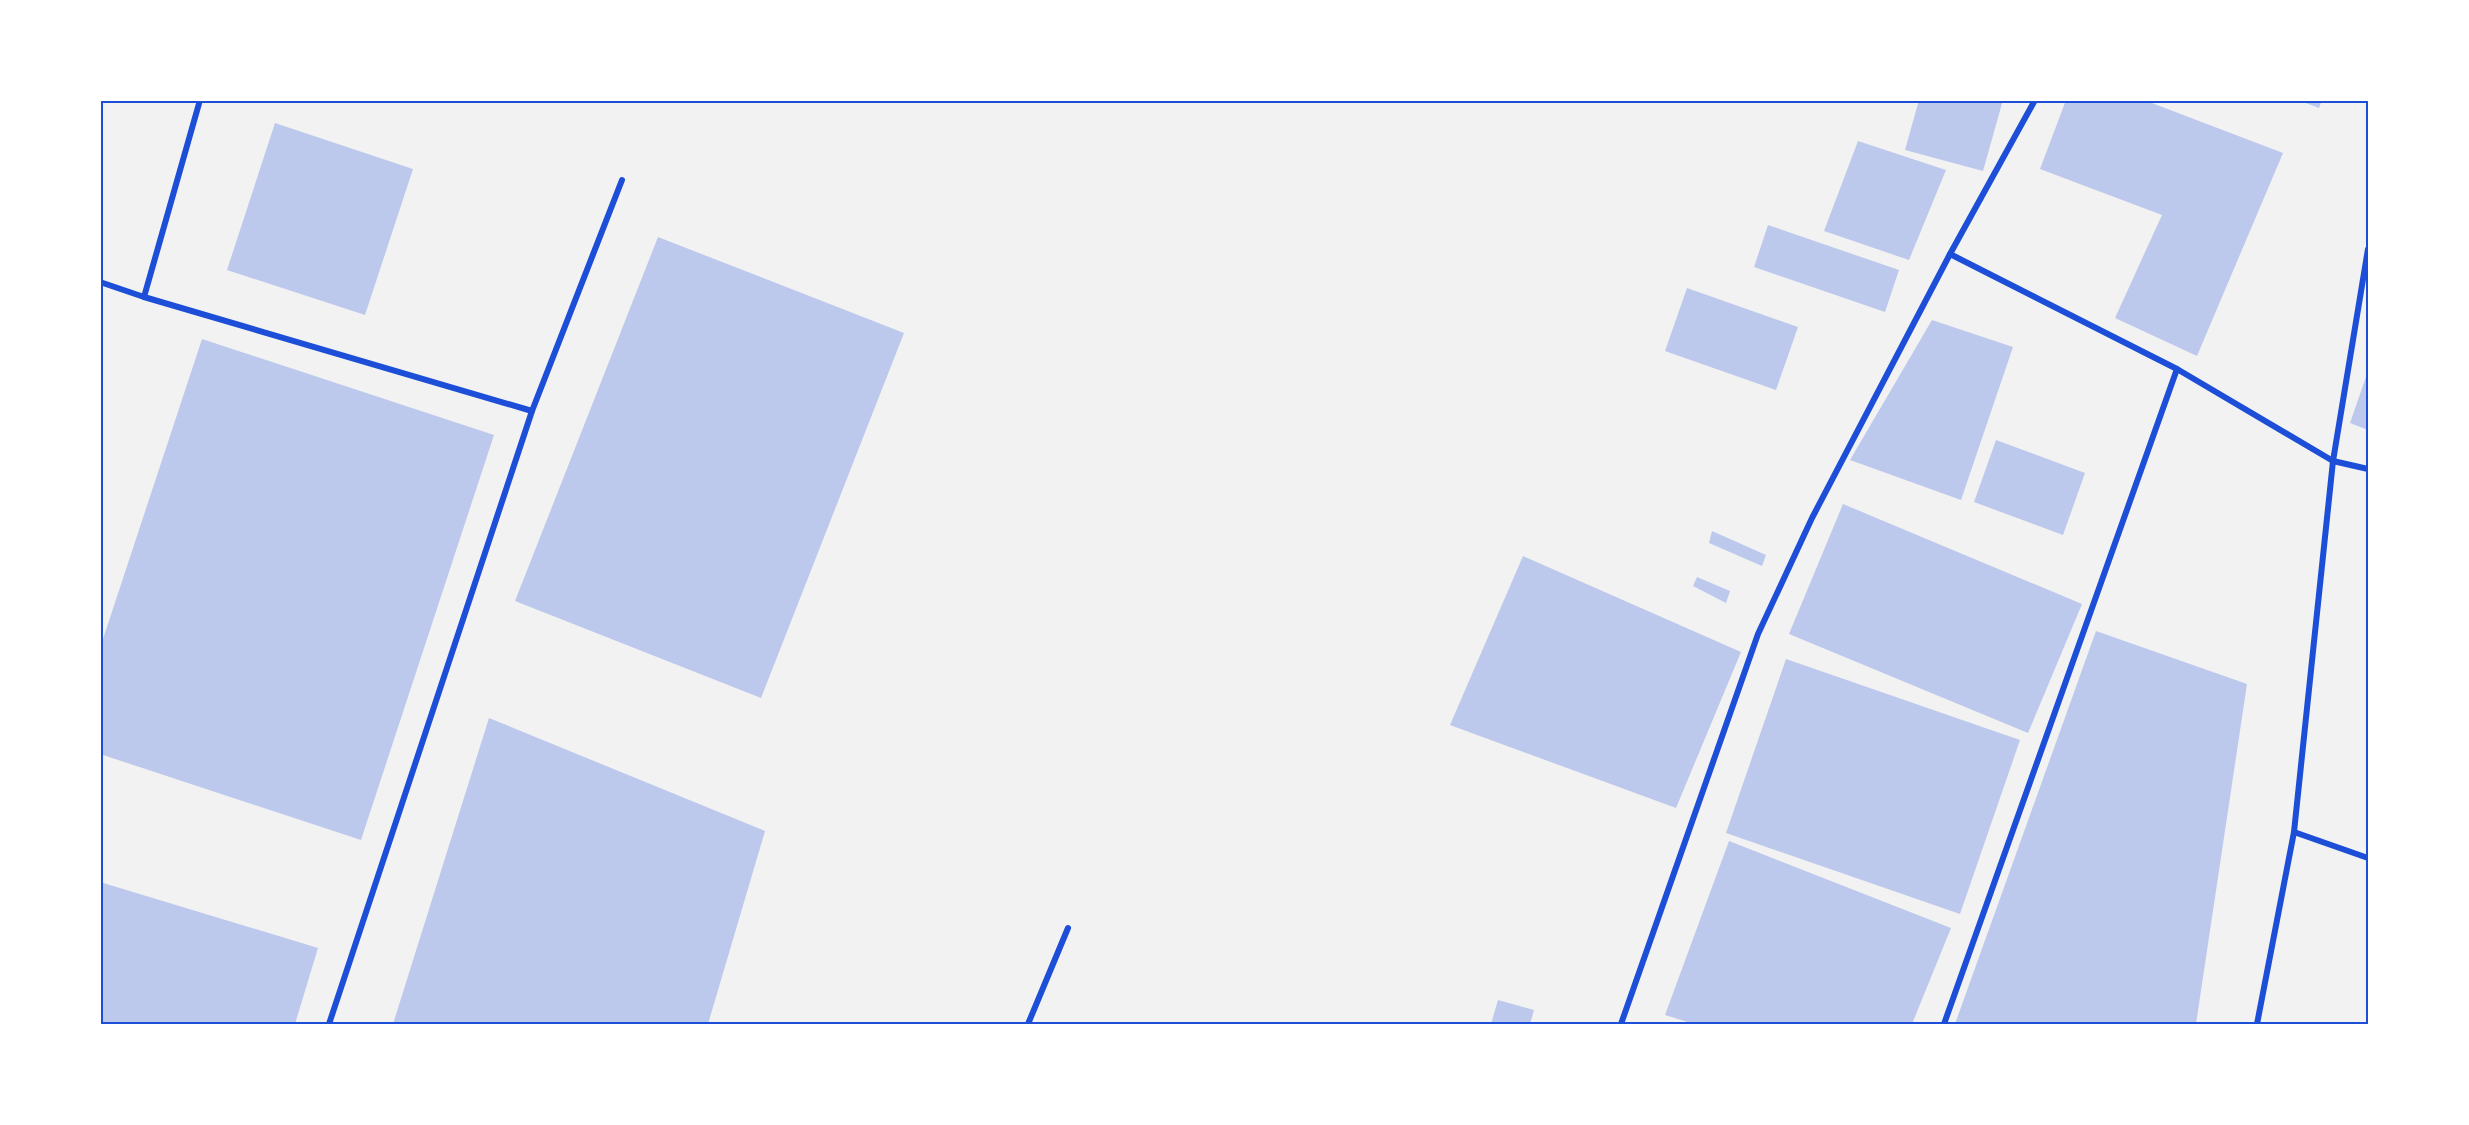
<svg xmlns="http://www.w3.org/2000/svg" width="2469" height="1125" font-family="Merriweather,serif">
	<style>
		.building { fill: #bdc9ec }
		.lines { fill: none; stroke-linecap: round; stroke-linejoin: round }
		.minor { stroke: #1d4ed8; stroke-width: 6 }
		.neatline { fill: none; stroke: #1d4ed8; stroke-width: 2 }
	</style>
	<rect width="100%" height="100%" fill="#f2f2f2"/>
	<g class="building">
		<polygon points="1919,100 2003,100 1983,171 1905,150"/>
		<polygon points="2066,100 2144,100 2283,153 2197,356 2115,318 2162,215 2040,169"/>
		<polygon points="2298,100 2322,100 2319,108"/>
		<polygon points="275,123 413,169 365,315 227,270"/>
		<polygon points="1858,141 1946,170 1909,260 1824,231"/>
		<polygon points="1768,225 1899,270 1885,312 1754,267"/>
		<polygon points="658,237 904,333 761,698 515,601"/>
		<polygon points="1687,288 1798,327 1776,390 1665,351"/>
		<polygon points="1932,320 2013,347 1961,500 1850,460"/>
		<polygon points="202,339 494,435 361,840 100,754 100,648"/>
		<polygon points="2368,371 2368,430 2350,423"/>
		<polygon points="1996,440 2085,473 2063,535 1974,502"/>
		<polygon points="1843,504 2082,604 2028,733 1789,634"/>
		<polygon points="1712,531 1766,555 1762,566 1709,543"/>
		<polygon points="1523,556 1741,652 1676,808 1450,725"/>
		<polygon points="1697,577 1730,591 1726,603 1693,586"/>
		<polygon points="2096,631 2247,684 2196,1024 1955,1024"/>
		<polygon points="1786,659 2020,740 1960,914 1726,833"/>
		<polygon points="489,718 765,831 708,1024 393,1024"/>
		<polygon points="1729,841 1951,928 1912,1024 1694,1024 1665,1015"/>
		<polygon points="100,882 318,948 295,1024 100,1024"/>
		<polygon points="1498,1000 1534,1010 1530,1024 1491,1024"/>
	</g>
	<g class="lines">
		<g class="minor">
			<polyline points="200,100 144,297 532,411"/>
			<polyline points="1950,254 2177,369 2333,461 2368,469"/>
			<polyline points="100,282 144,297"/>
			<polyline points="2294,832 2368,858"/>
			<polyline points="329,1024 532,411 622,180"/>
			<polyline points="1028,1024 1068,928"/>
			<polyline points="1621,1024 1758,634 1812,518 1950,254 2035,100"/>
			<polyline points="1944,1024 2177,369"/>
			<polyline points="2257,1024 2294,832 2333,461 2368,249"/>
		</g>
	</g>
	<rect width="2469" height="1125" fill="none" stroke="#ffffff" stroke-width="204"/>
	<rect x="102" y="102" width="2265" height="921" class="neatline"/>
</svg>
